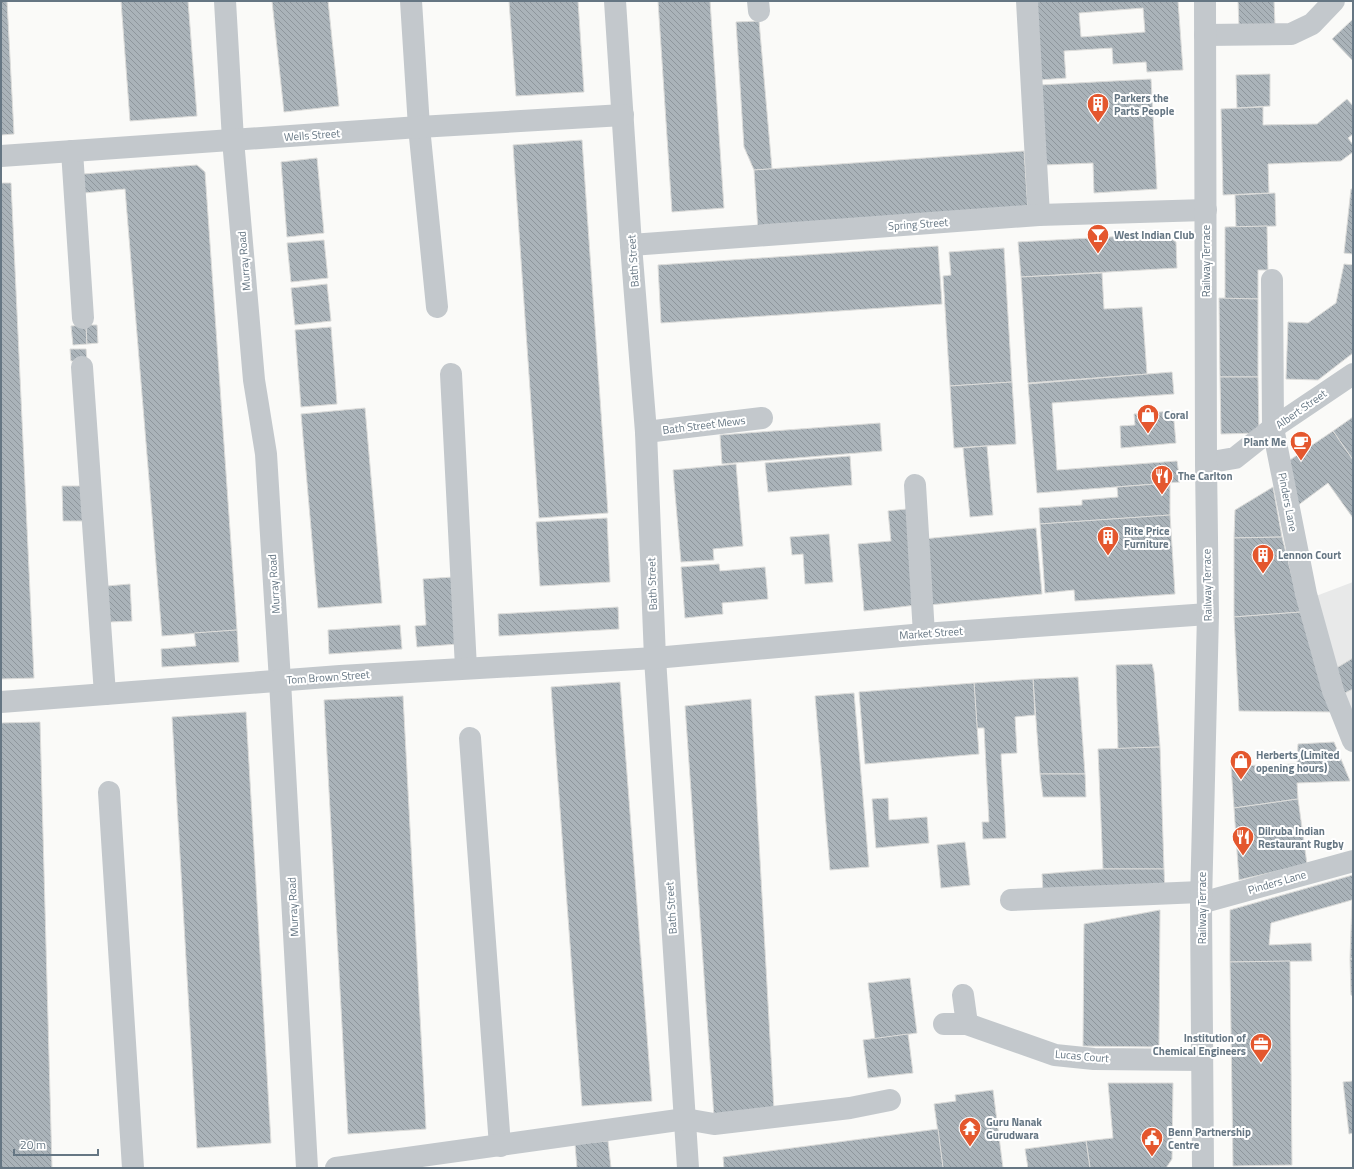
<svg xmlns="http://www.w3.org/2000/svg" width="1354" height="1169" font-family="'Titillium Web',sans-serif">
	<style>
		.built { fill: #e8e9e9 }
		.building { fill: url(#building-back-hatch); stroke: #dcdcda; fill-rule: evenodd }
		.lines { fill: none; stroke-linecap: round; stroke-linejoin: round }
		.minor { stroke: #c3c8cc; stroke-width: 22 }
		.labels { text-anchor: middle; stroke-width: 4; stroke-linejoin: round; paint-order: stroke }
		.poi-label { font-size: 11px; font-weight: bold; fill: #657683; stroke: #fff; text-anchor: start }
		.street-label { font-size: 11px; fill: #657683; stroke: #fff }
	</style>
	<defs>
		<pattern id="building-back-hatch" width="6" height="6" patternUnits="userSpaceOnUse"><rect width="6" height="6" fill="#aab3b9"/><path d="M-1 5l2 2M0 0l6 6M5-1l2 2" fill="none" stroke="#8e969c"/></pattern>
	</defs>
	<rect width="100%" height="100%" fill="#fafaf8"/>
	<polygon class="built" points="1353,582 1353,723 1316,596"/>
	<g class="building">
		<polygon points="1,1 7,1 14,134 1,135"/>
		<polygon points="121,1 188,1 197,116 130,121"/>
		<polygon points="272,1 328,1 339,106 284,112"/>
		<polygon points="509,1 578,1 584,92 516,96"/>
		<polygon points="658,1 710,1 724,208 672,212"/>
		<path d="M1049,1H1178L1183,70L1147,72L1146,62L1113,64L1112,48L1064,51L1066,78L1039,80L1034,2ZM1143,8L1145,32L1081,37L1079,13Z"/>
		<polygon points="1238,1 1274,1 1275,25 1239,26"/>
		<polygon points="1353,19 1353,61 1332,39"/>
		<polygon points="759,21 772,169 754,170 744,147 736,22"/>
		<polygon points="1270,74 1270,106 1237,108 1236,75"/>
		<polygon points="1151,79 1157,189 1094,193 1093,163 1045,165 1040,85"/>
		<polygon points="1347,99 1353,106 1353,134 1348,138 1353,145 1353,152 1341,161 1268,164 1269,193 1223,195 1221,109 1263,107 1263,125 1317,124"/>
		<polygon points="582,140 608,513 539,518 513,145"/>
		<polygon points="1024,151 1028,211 758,230 754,170"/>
		<polygon points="317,158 324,233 287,237 281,162"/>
		<polygon points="197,165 205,172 237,630 162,636 125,189 84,193 83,174"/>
		<polygon points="1,183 11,183 34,678 1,679"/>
		<polygon points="1351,189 1353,189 1353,254 1344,253"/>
		<polygon points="1275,193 1276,226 1236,227 1235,195"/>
		<polygon points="1267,226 1268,270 1258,270 1258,299 1225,299 1225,227"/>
		<polygon points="1164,234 1176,242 1177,268 1021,277 1018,242"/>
		<polygon points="324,240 328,278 291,282 287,243"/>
		<polygon points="938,246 942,304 661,323 658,265"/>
		<polygon points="1004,248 1012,382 950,386 943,276 951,275 949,252"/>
		<polygon points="1344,264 1353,265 1353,353 1318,380 1286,379 1288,322 1308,323 1336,303"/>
		<polygon points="1102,273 1104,309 1142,307 1147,374 1028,383 1021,277"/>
		<polygon points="327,284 331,321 295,325 291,288"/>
		<polygon points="1219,298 1258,299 1258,377 1220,377"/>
		<polygon points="86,325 87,344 73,345 71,326"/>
		<polygon points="86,325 97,325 98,343 87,344"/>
		<polygon points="331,327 337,404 301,407 295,330"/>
		<polygon points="70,349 86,349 87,361 71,361"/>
		<polygon points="1172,372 1174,394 1052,403 1057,470 1177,461 1180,482 1037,493 1028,384"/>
		<polygon points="1220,377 1258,377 1259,433 1221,434"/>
		<polygon points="1012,382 1016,444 954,448 950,386"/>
		<polygon points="365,408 382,603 318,608 301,414"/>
		<polygon points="1173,411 1176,443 1121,448 1120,426 1135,425 1134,414"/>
		<polygon points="1353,417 1353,460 1333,431"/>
		<polygon points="880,423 882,451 722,464 720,435"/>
		<polygon points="1333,431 1353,460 1353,518 1328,483 1297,506 1287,462"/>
		<polygon points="987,446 993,515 970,517 963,448"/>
		<polygon points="850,456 852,485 768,492 765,463"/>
		<polygon points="736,464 743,546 713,549 714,560 681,562 673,470"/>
		<polygon points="1170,483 1170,515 1040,524 1039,508 1082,505 1082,500 1118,497 1117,487"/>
		<polygon points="62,486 84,486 85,521 63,521"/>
		<polygon points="1273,487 1282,537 1234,538 1235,510"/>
		<polygon points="907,509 917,605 864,611 858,544 891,541 888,511"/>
		<polygon points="1170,515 1175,594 1075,601 1074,590 1045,593 1040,524"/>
		<polygon points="607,518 610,582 540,586 536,522"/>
		<polygon points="1036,528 1042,594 929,605 923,539"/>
		<polygon points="829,534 833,582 805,584 803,554 792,555 790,537"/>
		<polygon points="1282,537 1301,612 1234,617 1234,538"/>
		<polygon points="719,564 720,571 765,567 768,599 722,603 723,614 685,618 681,567"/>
		<polygon points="453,577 458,644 417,647 415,626 426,625 423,579"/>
		<polygon points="130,584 132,621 110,622 107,586"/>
		<polygon points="618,607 619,629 499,636 498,614"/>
		<polygon points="1301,612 1333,712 1239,711 1234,617"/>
		<polygon points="400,625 402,649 329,654 328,630"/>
		<polygon points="237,630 239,662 162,667 161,649 196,646 194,633"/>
		<polygon points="1353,658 1353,689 1343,694 1333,670"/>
		<polygon points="1152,664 1154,672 1160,747 1118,749 1116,665"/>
		<polygon points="1078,677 1085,774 1040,774 1033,679"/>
		<polygon points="1033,679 1035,715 1015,717 1017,753 1001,754 1006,838 983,839 982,822 989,822 984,728 977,728 974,683"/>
		<polygon points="620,682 652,1101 582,1106 551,687"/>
		<polygon points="974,683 979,754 865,764 859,692"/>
		<polygon points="854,693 869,867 830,870 815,696"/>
		<polygon points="403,696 426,1129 348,1134 324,700"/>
		<polygon points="751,699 774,1110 714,1117 685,706"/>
		<polygon points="246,712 271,1143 197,1148 172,717"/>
		<polygon points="40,722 52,1168 1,1168 1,723"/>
		<polygon points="1334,742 1350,781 1297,783 1298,799 1234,808 1231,766 1297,764 1298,744"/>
		<polygon points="1160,747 1164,869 1103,869 1098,749"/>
		<polygon points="1040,774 1085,774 1086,797 1043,797"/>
		<polygon points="888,798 889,820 927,817 929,843 876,848 872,799"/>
		<polygon points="1298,799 1307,864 1239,880 1234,808"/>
		<polygon points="965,842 970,885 941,888 937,845"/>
		<polygon points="1103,869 1164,869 1165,893 1043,892 1042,874"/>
		<polygon points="1353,875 1353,959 1350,959 1352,900 1271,923 1269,945 1311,943 1312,961 1230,962 1230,910"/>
		<polygon points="1160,910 1159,1047 1083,1046 1084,924"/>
		<polygon points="1350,959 1353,959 1353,996 1351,995"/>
		<polygon points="1290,961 1292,1165 1233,1166 1230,962"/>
		<polygon points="910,978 917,1033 875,1039 868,983"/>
		<polygon points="908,1034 913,1073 868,1078 863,1040"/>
		<polygon points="1353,1081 1353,1133 1349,1134 1343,1082"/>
		<polygon points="1108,1083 1173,1083 1172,1159 1166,1168 1090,1168 1086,1141 1113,1138"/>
		<polygon points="993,1090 1003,1168 943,1168 934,1104 956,1101 955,1095"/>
		<polygon points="938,1129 943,1168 724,1168 723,1157"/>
		<polygon points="608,1141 611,1168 577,1168 575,1144"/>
		<polygon points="1086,1141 1090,1168 1028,1168 1025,1149"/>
	</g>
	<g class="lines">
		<g class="minor">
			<polyline points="225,1 233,140 254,380 266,454 280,681 307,1168"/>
			<polyline points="411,1 419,127 437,307"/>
			<polyline points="615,1 631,245 646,432 655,658 688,1168"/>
			<polyline points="758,1 759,11"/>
			<polyline points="1027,1 1039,215"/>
			<polyline points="1205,35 1291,34 1312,24 1334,1"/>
			<polyline points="72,151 83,318"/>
			<polyline points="1,156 419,127 623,115"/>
			<polyline points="631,245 1039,215 1206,210"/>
			<polyline points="1272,280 1273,428 1306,594 1333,691 1353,741"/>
			<polyline points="82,367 105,694"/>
			<polyline points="451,374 466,668"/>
			<polyline points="646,432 762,418"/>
			<polyline points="1206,463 1235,458 1273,428 1353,374"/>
			<polyline points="915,485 924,634"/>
			<polyline points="1,702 340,676 655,658 924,634 1208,614"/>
			<polyline points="470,738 500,1146"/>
			<polyline points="109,792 133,1168"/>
			<polyline points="1011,900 1201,892"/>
			<polyline points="1201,903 1353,861"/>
			<polyline points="963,995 967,1024"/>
			<polyline points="944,1024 967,1024 1055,1055 1094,1059 1202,1060"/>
			<polyline points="336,1168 685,1119 714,1124 850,1108 890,1100"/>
			<polyline points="1203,1168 1201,903 1208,614 1206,463 1205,1"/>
		</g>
	</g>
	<defs>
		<g id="building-pin" transform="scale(1.15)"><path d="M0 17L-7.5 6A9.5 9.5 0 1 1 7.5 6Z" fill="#e4572e" stroke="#fff"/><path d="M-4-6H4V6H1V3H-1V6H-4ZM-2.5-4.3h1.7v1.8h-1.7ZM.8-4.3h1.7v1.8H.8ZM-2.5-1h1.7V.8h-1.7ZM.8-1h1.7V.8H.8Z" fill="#fff"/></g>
		<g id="bar-pin" transform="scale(1.15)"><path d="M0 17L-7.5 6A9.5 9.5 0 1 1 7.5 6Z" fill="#e4572e" stroke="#fff"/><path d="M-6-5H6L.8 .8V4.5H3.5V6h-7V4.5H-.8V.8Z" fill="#fff"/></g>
		<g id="shop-pin" transform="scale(1.15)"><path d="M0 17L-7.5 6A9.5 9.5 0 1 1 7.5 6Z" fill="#e4572e" stroke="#fff"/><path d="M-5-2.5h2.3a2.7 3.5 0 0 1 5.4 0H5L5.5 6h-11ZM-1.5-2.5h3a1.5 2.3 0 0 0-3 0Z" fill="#fff"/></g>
		<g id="cafe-pin" transform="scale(1.15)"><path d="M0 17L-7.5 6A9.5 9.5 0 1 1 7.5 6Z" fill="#e4572e" stroke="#fff"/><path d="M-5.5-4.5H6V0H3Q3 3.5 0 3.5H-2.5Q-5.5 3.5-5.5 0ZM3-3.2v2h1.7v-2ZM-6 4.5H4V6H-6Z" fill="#fff"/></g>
		<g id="restaurant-pin" transform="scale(1.15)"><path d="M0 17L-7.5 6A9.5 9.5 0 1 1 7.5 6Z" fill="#e4572e" stroke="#fff"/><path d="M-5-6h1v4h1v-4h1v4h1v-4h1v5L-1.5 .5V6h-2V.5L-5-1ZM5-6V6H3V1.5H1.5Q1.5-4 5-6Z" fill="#fff"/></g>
		<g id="office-pin" transform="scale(1.15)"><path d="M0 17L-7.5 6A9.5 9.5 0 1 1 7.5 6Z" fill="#e4572e" stroke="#fff"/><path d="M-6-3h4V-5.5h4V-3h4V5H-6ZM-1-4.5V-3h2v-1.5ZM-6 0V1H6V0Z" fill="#fff"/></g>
		<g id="temple-pin" transform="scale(1.15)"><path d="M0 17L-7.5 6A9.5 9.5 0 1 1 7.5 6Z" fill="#e4572e" stroke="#fff"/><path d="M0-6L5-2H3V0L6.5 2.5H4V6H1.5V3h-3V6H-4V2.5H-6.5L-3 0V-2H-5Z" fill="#fff"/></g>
		<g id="civic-pin" transform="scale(1.15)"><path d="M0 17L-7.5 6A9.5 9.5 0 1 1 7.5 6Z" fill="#e4572e" stroke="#fff"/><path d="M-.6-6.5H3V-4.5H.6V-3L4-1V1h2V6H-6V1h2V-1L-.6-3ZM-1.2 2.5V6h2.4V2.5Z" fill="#fff"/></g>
	</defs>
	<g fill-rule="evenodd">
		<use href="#building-pin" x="1098" y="104"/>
		<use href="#bar-pin" x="1098" y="235"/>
		<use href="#shop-pin" x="1148" y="415"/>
		<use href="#cafe-pin" x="1301" y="442"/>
		<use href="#restaurant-pin" x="1162" y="476"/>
		<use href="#building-pin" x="1108" y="537"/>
		<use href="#building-pin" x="1263" y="555"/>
		<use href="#shop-pin" x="1241" y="761"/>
		<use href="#restaurant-pin" x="1243" y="837"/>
		<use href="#office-pin" x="1261" y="1044"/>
		<use href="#temple-pin" x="970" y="1128"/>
		<use href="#civic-pin" x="1152" y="1138"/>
	</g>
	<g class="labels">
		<g class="poi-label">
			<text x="1114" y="102">Parkers the<tspan x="1114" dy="13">Parts People</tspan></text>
			<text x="1114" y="239">West Indian Club</text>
			<text x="1164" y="419">Coral</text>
			<text x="1286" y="446" text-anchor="end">Plant Me</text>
			<text x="1178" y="480">The Carlton</text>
			<text x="1124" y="535">Rite Price<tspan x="1124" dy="13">Furniture</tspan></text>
			<text x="1278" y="559">Lennon Court</text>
			<text x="1256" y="759">Herberts (Limited<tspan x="1256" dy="13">opening hours)</tspan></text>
			<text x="1258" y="835">Dilruba Indian<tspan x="1258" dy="13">Restaurant Rugby</tspan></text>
			<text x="1246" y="1042" text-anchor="end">Institution of<tspan x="1246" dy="13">Chemical Engineers</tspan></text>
			<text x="986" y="1126">Guru Nanak<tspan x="986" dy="13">Gurudwara</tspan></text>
			<text x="1168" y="1136">Benn Partnership<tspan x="1168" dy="13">Centre</tspan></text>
		</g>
		<g class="street-label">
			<text transform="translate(312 135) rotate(-4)" y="4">Wells Street</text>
			<text transform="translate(918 224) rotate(-4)" y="4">Spring Street</text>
			<text transform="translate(244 261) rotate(-95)" y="4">Murray Road</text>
			<text transform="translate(633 261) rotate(-94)" y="4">Bath Street</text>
			<text transform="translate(1206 261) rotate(-90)" y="4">Railway Terrace</text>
			<text transform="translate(1301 409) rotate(-35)" y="4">Albert Street</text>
			<text transform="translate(704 425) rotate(-7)" y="4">Bath Street Mews</text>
			<text transform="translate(1288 502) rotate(79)" y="4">Pinders Lane</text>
			<text transform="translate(274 584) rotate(-94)" y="4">Murray Road</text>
			<text transform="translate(652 584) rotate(-92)" y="4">Bath Street</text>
			<text transform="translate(1207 585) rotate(-91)" y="4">Railway Terrace</text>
			<text transform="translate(931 633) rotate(-4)" y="4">Market Street</text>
			<text transform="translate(328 677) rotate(-4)" y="4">Tom Brown Street</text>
			<text transform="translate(1277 882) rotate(-16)" y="4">Pinders Lane</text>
			<text transform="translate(293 907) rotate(-93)" y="4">Murray Road</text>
			<text transform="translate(671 908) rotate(-94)" y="4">Bath Street</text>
			<text transform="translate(1202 908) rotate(-90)" y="4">Railway Terrace</text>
			<text transform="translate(1082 1056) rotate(5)" y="4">Lucas Court</text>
		</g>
	</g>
	<rect width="1354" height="1169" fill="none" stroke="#657683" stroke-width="4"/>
	<path d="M14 1149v6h84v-6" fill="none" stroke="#657683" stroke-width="2"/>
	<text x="20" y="1149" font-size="12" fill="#657683" stroke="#ffffff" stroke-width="3" paint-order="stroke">20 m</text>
</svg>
